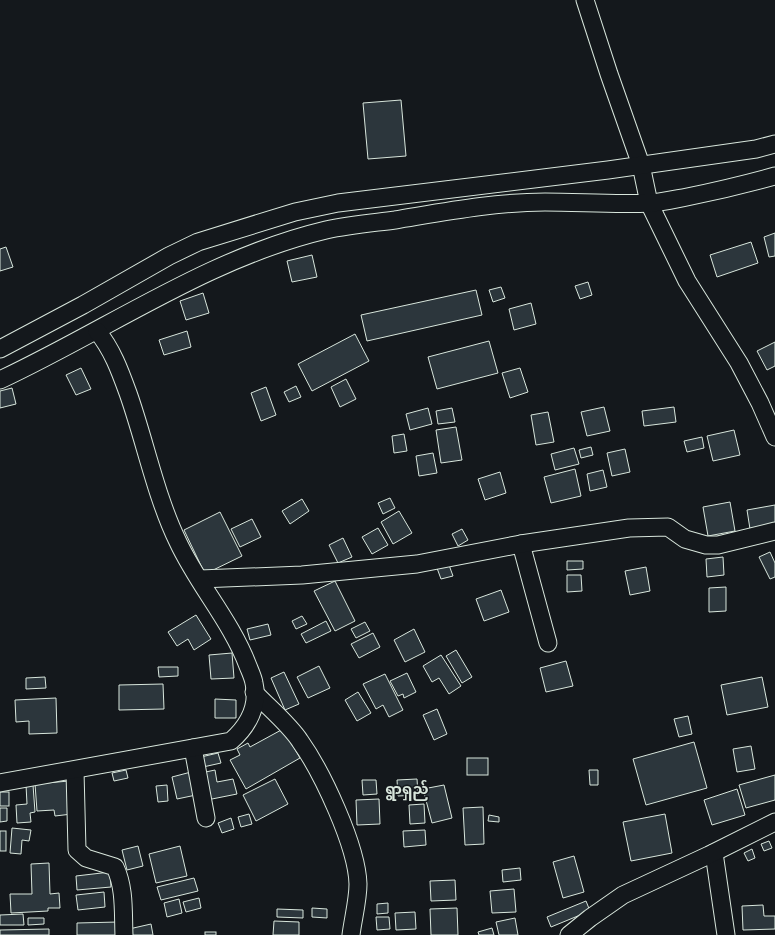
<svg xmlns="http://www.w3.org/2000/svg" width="775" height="935" font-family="Montserrat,'Noto Sans Myanmar',sans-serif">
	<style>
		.building { fill: #2c363c; stroke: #d8e6dc }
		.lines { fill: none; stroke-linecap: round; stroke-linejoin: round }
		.street-casing { stroke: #d8e6dc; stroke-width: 19 }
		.street { stroke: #14181c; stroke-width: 17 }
		.labels { text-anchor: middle; stroke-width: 3; stroke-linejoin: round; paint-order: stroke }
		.quarter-label { font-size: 15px; font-weight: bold; fill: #d8e6dc; stroke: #14181c }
	</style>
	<rect width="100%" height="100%" fill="#14181c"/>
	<g class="building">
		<polygon points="401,100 406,156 368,159 363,103"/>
		<polygon points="775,233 775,256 769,257 764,237"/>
		<polygon points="751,242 758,263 717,277 710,255"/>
		<polygon points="6,247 13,267 0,271 0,249"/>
		<polygon points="312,255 317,277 292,282 287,261"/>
		<polygon points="588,282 592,295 580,299 575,286"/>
		<polygon points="501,287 505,298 493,302 489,290"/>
		<polygon points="476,290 482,315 367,341 361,315"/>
		<polygon points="203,293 209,313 186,320 180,301"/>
		<polygon points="531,303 536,324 514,330 509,309"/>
		<polygon points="187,331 191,347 164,355 159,340"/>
		<polygon points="355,334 369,361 312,391 298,364"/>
		<polygon points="489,341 498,373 437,389 428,357"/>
		<polygon points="775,342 775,366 767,370 757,351"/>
		<polygon points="81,368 91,389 76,395 66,375"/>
		<polygon points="520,368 528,392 510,398 502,373"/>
		<polygon points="346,379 356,399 340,407 331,387"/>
		<polygon points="296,386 301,397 289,402 284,392"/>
		<polygon points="266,387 276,415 261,421 251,393"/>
		<polygon points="12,388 16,404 0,408 0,391"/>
		<polygon points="604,407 610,431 587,436 581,412"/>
		<polygon points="674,407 676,422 644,426 642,411"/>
		<polygon points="428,408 432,424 410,430 406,414"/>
		<polygon points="452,408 455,422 438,424 436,411"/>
		<polygon points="548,412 554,442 536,445 531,415"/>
		<polygon points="456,427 462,460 441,463 436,430"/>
		<polygon points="734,430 740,455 713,461 707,436"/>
		<polygon points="404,434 407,451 394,453 392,436"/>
		<polygon points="702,437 704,448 687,452 684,441"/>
		<polygon points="591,447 593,455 581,458 579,450"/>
		<polygon points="574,448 579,464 555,470 551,454"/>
		<polygon points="625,449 630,472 612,476 607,453"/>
		<polygon points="433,453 437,473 419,476 416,456"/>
		<polygon points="575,469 581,496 551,503 544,477"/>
		<polygon points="603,470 607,487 590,491 587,474"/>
		<polygon points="500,472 506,493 485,500 478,479"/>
		<polygon points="390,498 395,508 383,514 378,503"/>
		<polygon points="302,499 309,511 290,524 282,511"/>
		<polygon points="730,502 735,531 708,536 703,507"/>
		<polygon points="775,505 775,525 750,529 747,510"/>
		<polygon points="399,511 412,533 393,544 381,522"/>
		<polygon points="220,512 242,556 205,574 184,530"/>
		<polygon points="252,519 261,537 240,547 231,529"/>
		<polygon points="378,528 388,545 372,554 362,537"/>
		<polygon points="462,529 468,540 458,546 452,534"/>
		<polygon points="343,538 352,557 338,563 329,545"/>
		<polygon points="770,552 775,563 775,577 770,579 759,557"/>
		<polygon points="723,557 724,575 707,577 706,559"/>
		<polygon points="567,561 583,561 583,569 567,570"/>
		<polygon points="449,565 453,576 441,579 437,568"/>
		<polygon points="646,567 650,591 630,595 625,571"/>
		<polygon points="567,575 581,575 582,591 567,592"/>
		<polygon points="335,581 355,621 335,631 314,591"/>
		<polygon points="726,587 726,611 709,612 709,588"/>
		<polygon points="501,590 509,612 484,621 476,599"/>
		<polygon points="196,615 211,639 194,650 188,639 177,646 168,632"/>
		<polygon points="302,616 307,624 296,629 292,621"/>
		<polygon points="326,621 331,631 306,643 301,634"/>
		<polygon points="365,622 370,631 356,638 351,629"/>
		<polygon points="268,624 271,635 250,640 247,629"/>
		<polygon points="414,629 425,652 405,662 394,640"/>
		<polygon points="373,633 380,647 359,658 351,644"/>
		<polygon points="456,650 472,677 462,683 446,656"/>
		<polygon points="232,653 234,678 211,679 209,655"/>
		<polygon points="441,655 461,686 449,694 439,678 432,682 423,666"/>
		<polygon points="566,661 573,686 546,692 540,668"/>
		<polygon points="319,666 330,688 308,698 297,677"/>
		<polygon points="158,667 178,667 178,676 159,677"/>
		<polygon points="284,672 299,704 285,710 271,678"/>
		<polygon points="407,673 416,692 404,698 403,694 398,696 390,681"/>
		<polygon points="385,674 403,710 389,717 383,705 376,709 363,684"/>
		<polygon points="45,677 46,688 26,689 26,678"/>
		<polygon points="762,677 768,707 727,715 721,685"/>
		<polygon points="163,684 164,709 119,710 119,685"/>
		<polygon points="358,692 371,713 357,721 345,700"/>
		<polygon points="56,698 57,733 29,734 29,721 16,722 15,700"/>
		<polygon points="215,699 236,700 236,718 215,718"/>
		<polygon points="437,709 447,734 434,740 423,715"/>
		<polygon points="688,716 692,734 679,737 674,719"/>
		<polygon points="283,729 300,758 246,789 230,760 240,755 237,749 248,743 250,747"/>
		<polygon points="694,742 707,788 646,805 633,759"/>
		<polygon points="751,746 755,769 737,772 733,749"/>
		<polygon points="218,753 221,763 203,767 201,757"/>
		<rect x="467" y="758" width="21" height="17"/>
		<polygon points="126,770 128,778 114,781 112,773"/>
		<polygon points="215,770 217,782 233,779 237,794 207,800 201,773"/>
		<polygon points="589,770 598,770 598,785 590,785"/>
		<polygon points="191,772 196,795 177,799 172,777"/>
		<polygon points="775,775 775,800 746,808 739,785"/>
		<polygon points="275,779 288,804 256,821 243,795"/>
		<polygon points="417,779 418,795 398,796 397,780"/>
		<polygon points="362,780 376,780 377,794 363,795"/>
		<polygon points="69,781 72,814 55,816 54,810 37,811 35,784"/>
		<polygon points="26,785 33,785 35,812 30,813 31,822 17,823 16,805 27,804"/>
		<polygon points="167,785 168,801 158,802 156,786"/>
		<polygon points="444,785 452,818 432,823 423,789"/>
		<polygon points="737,789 745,815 712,825 704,800"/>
		<rect x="0" y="792" width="9" height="14"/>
		<polygon points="379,799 380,824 357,825 356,800"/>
		<polygon points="424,804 425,823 410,824 409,805"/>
		<polygon points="483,807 484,844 465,845 463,808"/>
		<polygon points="0,808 7,808 7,821 0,822"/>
		<polygon points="249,814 252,824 241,827 238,817"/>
		<polygon points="665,814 672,853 631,861 623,822"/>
		<polygon points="489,815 499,817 499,822 488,821"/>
		<polygon points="231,818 234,829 222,833 218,823"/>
		<polygon points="12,828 31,830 29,841 22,840 21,854 10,853"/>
		<polygon points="425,830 426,845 404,847 403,831"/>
		<rect x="0" y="831" width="6" height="20"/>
		<polygon points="769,841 772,848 764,851 761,844"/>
		<polygon points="138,846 143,866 127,870 122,850"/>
		<polygon points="180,846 187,876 156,883 149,854"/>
		<polygon points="752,849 755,858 748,861 744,853"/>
		<polygon points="574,856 584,892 563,898 553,862"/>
		<polygon points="49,863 50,894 59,893 60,908 48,908 48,911 11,913 10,894 32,894 31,864"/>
		<polygon points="520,868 521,880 503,882 502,870"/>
		<polygon points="110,872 111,887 77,890 76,876"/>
		<polygon points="194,878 198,891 161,900 157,887"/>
		<polygon points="455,880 456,900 431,901 430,881"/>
		<polygon points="514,889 516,912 492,913 490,891"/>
		<polygon points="104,892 105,907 78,910 76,895"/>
		<polygon points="199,898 201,908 186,912 183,902"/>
		<polygon points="179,899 182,913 167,917 164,903"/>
		<polygon points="586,901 590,911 551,927 547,917"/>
		<polygon points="388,903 388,913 377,914 377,904"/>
		<polygon points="763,905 764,916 775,916 775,929 743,930 742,906"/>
		<polygon points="312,908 327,909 327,918 312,917"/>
		<polygon points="457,908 458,935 431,935 430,909"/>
		<polygon points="277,909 303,910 303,918 277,917"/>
		<polygon points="415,912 416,929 396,930 395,913"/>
		<polygon points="23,914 24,925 0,925 0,915"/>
		<polygon points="376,917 389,917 390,929 377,930"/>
		<polygon points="28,918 44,918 44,924 28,925"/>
		<polygon points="515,918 518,935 499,935 496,922"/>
		<polygon points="274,921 299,922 299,935 273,935"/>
		<polygon points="118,922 119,935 77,935 77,923"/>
		<polygon points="151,924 153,935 131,935 129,929"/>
		<polygon points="492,928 494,935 479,935 478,932"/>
		<polygon points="49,929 49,935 0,935 0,930"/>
		<rect x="205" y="932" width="11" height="3"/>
	</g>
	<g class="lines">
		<g class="street-casing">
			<g id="street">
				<polyline points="585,0 609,74 641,165 649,203 687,281 739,363 760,403 775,437"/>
				<polyline points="0,349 83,305 169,256 198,242 295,212 338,203 608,170 756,149 775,144"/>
				<path d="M0,380C109,329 208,258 326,230C349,225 372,223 395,220C444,212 495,202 545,202C580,202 616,205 651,203C663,202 676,199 687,197C717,191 746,184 775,176"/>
				<polyline points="521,544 548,643"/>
				<polyline points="200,579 302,575 417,564 521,544 629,528 668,527 685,539 706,545 718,545 775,531"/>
				<path d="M254,692C268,707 289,724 300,741C322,772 357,846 358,884C358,900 353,919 351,935"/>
				<polyline points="193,748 206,818"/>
				<path d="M75,771L77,850L86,858L115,867C125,888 123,912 124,935"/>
				<path d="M0,783L231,741C248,726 259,706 254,683C253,677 250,671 248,666C231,621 198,585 178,542C156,497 145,441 128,393C120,371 112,349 97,331"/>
				<polyline points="714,853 726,935"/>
				<polyline points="569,935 590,918 623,895 709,855 775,822"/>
			</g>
		</g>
		<use href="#street" class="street"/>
	</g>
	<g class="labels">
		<g class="quarter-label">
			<text x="407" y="794">ရွာရှည်</text>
		</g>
	</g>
</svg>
